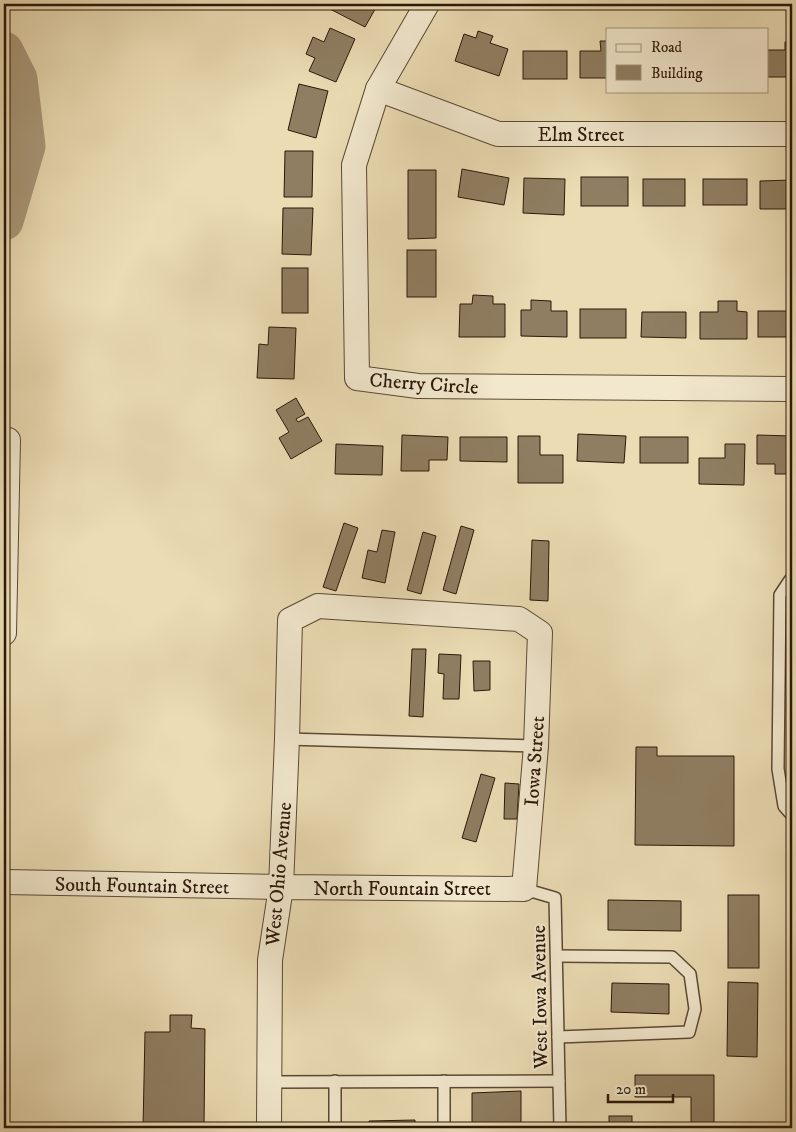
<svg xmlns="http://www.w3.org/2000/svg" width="796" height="1132" font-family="'IM FELL DW Pica',serif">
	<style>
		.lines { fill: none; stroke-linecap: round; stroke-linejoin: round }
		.river { stroke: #aa997a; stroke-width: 39 }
		.building { fill: #8f7e62; stroke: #2b1809 }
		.lane-casing { stroke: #5b4934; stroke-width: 14 }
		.street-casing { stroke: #5b4934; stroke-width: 26 }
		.lane { stroke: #f2e8ce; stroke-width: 11 }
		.street { stroke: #f2e8ce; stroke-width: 24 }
		.labels { text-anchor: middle; stroke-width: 4; stroke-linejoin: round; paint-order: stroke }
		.street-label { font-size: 20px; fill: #2b1809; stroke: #f2e8ce }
	</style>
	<rect width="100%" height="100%" fill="#ebdcb4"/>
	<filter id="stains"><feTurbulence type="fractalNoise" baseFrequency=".004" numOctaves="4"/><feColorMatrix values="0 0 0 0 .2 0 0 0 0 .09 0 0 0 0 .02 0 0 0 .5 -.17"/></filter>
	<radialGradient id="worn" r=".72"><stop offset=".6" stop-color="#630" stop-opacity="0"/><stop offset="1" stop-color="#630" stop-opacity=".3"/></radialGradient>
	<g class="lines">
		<polyline class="river" points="4,51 18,79 26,146 4,221"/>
	</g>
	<g class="building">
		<polygon points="333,4 378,4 365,27 330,9"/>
		<polygon points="330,28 355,39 336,82 309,71 315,58 306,54 313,37 324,42"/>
		<polygon points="478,31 493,36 490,43 508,49 499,76 455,61 464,34 476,38"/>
		<polygon points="600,41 607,41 607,78 580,78 580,51 601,51"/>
		<polygon points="785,42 792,42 792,77 767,77 767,50 785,50"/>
		<rect x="523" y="51" width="44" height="28"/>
		<polygon points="299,84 328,91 316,138 288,130"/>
		<polygon points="285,151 313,151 312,197 284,197"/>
		<polygon points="462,169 509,178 504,205 458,197"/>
		<polygon points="408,170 436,170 436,238 408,239"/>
		<rect x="581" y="177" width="47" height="29"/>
		<polygon points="524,178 565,179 564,215 523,213"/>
		<rect x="643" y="179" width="42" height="27"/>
		<rect x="703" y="179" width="44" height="26"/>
		<polygon points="792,180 792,209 760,209 760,181"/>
		<polygon points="283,208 313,208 311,255 282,254"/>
		<rect x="407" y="250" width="29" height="47"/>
		<rect x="282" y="268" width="26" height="45"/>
		<polygon points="473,295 493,296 493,304 505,304 505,337 459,337 460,304 472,304"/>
		<polygon points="531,300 551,301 551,311 567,311 567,337 521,336 521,310 531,310"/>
		<polygon points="718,301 737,301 737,311 747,312 747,339 700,339 700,312 718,312"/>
		<rect x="580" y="309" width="46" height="29"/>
		<rect x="758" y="311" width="34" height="26"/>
		<polygon points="642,312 686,312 686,338 641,337"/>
		<polygon points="269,327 296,328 294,379 257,378 259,344 268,345"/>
		<polygon points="296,398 305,414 296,419 298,422 308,417 322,441 291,459 279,438 289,432 276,410"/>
		<polygon points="578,434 626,436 624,463 577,461"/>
		<polygon points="402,435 448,437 447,460 429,460 429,471 401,471"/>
		<polygon points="757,435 792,436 792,474 775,474 775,464 757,464"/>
		<polygon points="518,436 540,436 540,455 563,455 563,483 518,483"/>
		<polygon points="460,437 507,437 507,462 460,461"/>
		<rect x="640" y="437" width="48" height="26"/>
		<polygon points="336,444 383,446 382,475 335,474"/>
		<polygon points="725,444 745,444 744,485 699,484 699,458 725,458"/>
		<polygon points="344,523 358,528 336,591 323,587"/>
		<polygon points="461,526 474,530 456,594 443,590"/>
		<polygon points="382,530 395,532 385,583 362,578 368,550 377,552"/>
		<polygon points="423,532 436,536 421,594 407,590"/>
		<polygon points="532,540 549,541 548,601 530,600"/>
		<polygon points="412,649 426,649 423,717 409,716"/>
		<polygon points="439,654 461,655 459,699 443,699 444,674 438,673"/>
		<polygon points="473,661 490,661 490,690 474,691"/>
		<polygon points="636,747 657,747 657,756 734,756 734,846 635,845"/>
		<polygon points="481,774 495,778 476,842 462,838"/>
		<polygon points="505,783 519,784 517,819 504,819"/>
		<rect x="728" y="895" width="31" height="73"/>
		<polygon points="608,900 681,901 681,931 608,930"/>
		<polygon points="728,982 758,983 757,1057 727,1056"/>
		<polygon points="612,983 669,984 669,1014 611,1012"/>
		<polygon points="170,1015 192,1015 191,1028 205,1029 204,1128 143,1128 145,1032 170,1032"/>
		<polygon points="635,1075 714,1075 714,1128 691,1128 691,1097 635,1097"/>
		<polygon points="521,1091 521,1128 472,1128 472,1093"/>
		<rect x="609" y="1116" width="23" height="12"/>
		<polygon points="415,1120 415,1128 369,1128 369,1121"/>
		<polygon points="761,1123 772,1123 771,1128 761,1128"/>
	</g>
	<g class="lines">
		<g class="lane-casing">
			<g id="lane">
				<polyline points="792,579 790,580 780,595 778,769 784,806 792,815"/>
				<polyline points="287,739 536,746"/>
				<polyline points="524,889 555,898 560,1128"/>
				<polyline points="557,956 672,957 690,974 695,1009 689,1032 558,1037"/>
				<polyline points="335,1081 335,1128"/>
				<polyline points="269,1082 559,1081"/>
				<polyline points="444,1128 444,1081"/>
			</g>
		</g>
		<g class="street-casing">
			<g id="street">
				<polyline points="427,4 378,89 354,165 357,378 418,386 792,389"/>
				<polyline points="378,89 498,134 792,134"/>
				<polyline points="4,633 8,440"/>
				<polyline points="4,882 281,887 524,889 536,746 540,633 519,619 318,606 290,620 287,739 281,887 270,960 269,1128"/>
			</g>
		</g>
		<use href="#lane" class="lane"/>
		<use href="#street" class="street"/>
	</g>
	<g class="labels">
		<g class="street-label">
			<text x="581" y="141">Elm Street</text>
			<text transform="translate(424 383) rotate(4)" y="7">Cherry Circle</text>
			<text transform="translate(534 761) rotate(-86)" y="7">Iowa Street</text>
			<text transform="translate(278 874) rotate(-85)" y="7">West Ohio Avenue</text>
			<text transform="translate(142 885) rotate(1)" y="7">South Fountain Street</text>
			<text x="402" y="895">North Fountain Street</text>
			<text transform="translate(539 997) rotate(-91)" y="7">West Iowa Avenue</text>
		</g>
	</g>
	<rect width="796" height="1132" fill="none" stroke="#ebdcb4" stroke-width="20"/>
	<rect x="5" y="5" width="786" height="1122" fill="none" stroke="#2b1809" stroke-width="2.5"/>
	<rect x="10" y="10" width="776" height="1112" fill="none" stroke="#2b1809"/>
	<rect x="606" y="28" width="162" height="65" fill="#f2e8ce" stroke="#a2957f"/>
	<rect x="616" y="44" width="25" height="8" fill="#f2e8ce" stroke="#a2957f"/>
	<text x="651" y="52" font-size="15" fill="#2b1809">Road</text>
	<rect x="616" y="65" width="25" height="15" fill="#8f7e62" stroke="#a2957f"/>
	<text x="651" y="78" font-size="15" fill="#2b1809">Building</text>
	<path d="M608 1094v8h65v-8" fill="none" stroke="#2b1809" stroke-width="2.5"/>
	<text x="616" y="1094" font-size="15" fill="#2b1809" stroke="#f2e8ce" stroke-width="4" paint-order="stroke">20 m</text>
	<rect width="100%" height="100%" filter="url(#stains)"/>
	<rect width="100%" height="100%" fill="url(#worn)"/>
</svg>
